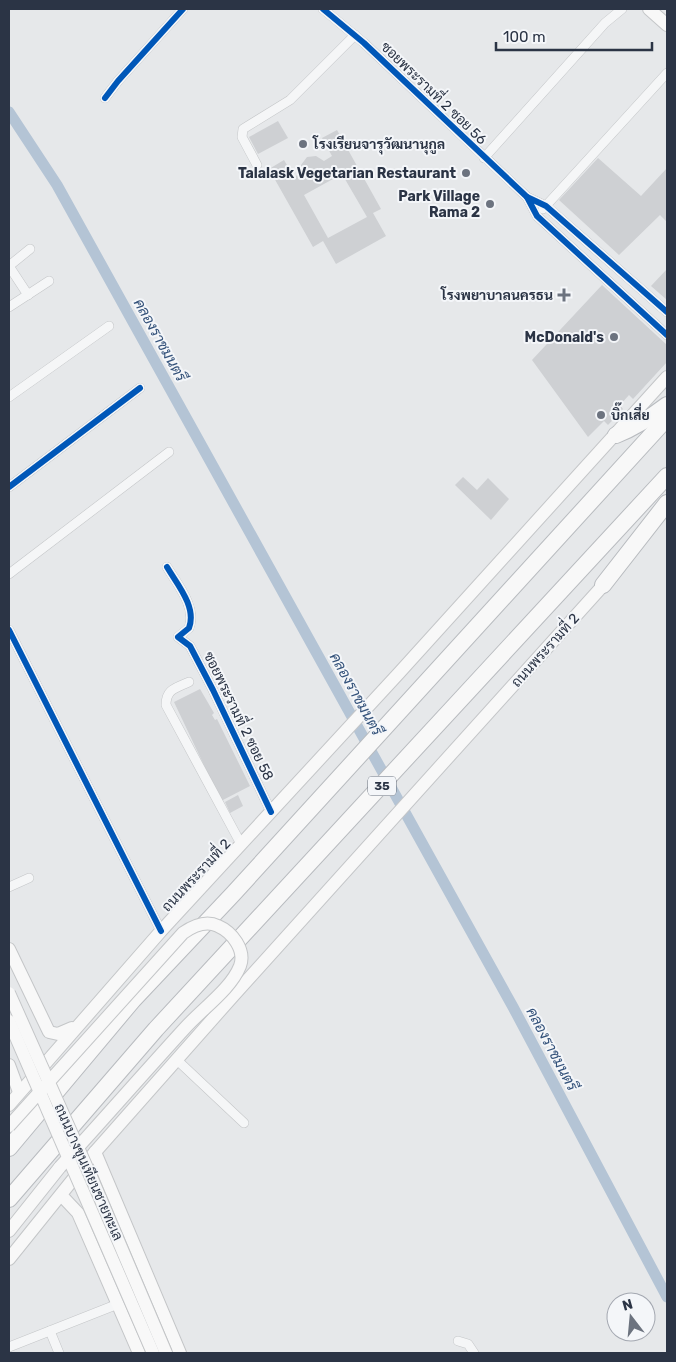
<svg xmlns="http://www.w3.org/2000/svg" width="676" height="1362" font-family="Rubik,Sarabun,sans-serif">
	<style>
		.lines { fill: none; stroke-linecap: round; stroke-linejoin: round }
		.canal { stroke: #b4c4d5; stroke-width: 11 }
		.building { fill: #ced0d3; fill-rule: evenodd }
		.street-casing { stroke: #c4c6c8; stroke-width: 10 }
		.secondary-casing { stroke: #c4c6c8; stroke-width: 14 }
		.highway-casing { stroke: #b8bbbf; stroke-width: 18 }
		.street { stroke: #f5f6f7; stroke-width: 9 }
		.secondary { stroke: #f8f8f8; stroke-width: 12 }
		.highway { stroke: #f8f8f8; stroke-width: 16 }
		.secondary-bridge-casing { stroke: #c4c6c8; stroke-width: 14; stroke-linecap: butt }
		.secondary-bridge { stroke: #f8f8f8; stroke-width: 12 }
		.cycleway-casing { stroke: #f4f6f9; stroke-width: 9 }
		.cycleway { stroke: #0057b8; stroke-width: 6 }
		.poi-dot { fill: #6c737f; stroke: #f4f6f9; stroke-width: 2 }
		.labels { text-anchor: middle; stroke-width: 4; stroke-linejoin: round; paint-order: stroke }
		.shield { fill: #f4f6f9; stroke: #676e7b; stroke-width: 1 }
		.shield-label { font-size: 12px; font-weight: bold; fill: #2b3445 }
		.street-label { font-size: 14px; fill: #2b3445; stroke: #f4f6f9 }
		.poi-label { font-size: 14px; font-weight: bold; fill: #2b3445; stroke: #f4f6f9; text-anchor: end }
		.water-label { font-size: 15px; font-style: italic; fill: #34527a; stroke: #f4f6f9 }
	</style>
	<rect width="100%" height="100%" fill="#e6e8ea"/>
	<g class="lines">
		<polyline class="canal" points="9,112 57,185 513,1007 667,1297"/>
	</g>
	<g class="building">
		<polygon points="278,121 288,138 258,154 249,137"/>
		<path d="M337,130L381,209L373,213L386,236L336,264L323,241L313,247L269,169L284,160L294,177L301,173V165L307,157L316,156L324,161L332,156L322,138ZM342,174L367,217L328,238L304,195Z"/>
		<polygon points="598,158 641,196 667,168 667,222 660,215 619,255 559,200"/>
		<polygon points="667,269 667,300 651,286"/>
		<polygon points="602,285 667,345 667,362 633,399 629,395 620,405 623,409 608,425 604,421 588,437 532,360"/>
		<polygon points="463,477 477,490 488,478 509,499 491,520 455,485"/>
		<polygon points="200,689 214,713 212,715 215,720 217,719 250,786 221,801 174,702"/>
		<polygon points="238,795 243,806 230,813 225,802"/>
	</g>
	<g class="lines">
		<g class="street-casing">
			<g id="street">
				<polyline points="323,9 364,43 527,197"/>
				<polyline points="105,98 118,81 183,9"/>
				<polyline points="484,158 605,23 622,9"/>
				<polyline points="257,165 242,137 243,129 290,100 355,35"/>
				<polyline points="543,209 667,73"/>
				<polyline points="9,266 28,295"/>
				<polyline points="9,266 30,249"/>
				<polyline points="9,307 49,281"/>
				<polyline points="667,312 546,206 527,197 537,216 667,335"/>
				<polyline points="9,397 109,326"/>
				<polyline points="9,487 140,388"/>
				<path d="M167,567C177,584 197,607 189,628L178,637L190,646L213,690L271,812"/>
				<polyline points="9,574 169,452"/>
				<polyline points="9,630 161,931"/>
				<path d="M189,682C176,688 166,689 166,705L241,844"/>
				<polyline points="9,887 29,878"/>
				<polyline points="177,1060 244,1123"/>
				<polyline points="50,1331 59,1353"/>
				<polyline points="458,1341 468,1344 474,1353"/>
				<polyline points="9,1347 118,1304"/>
			</g>
		</g>
		<g class="secondary-casing">
			<g id="secondary">
				<polyline points="649,9 667,25"/>
				<polyline points="9,949 49,1032 58,1034 72,1028"/>
				<polyline points="9,1065 19,1092"/>
				<polyline points="9,1105 161,931 399,673 667,377"/>
				<polyline points="95,1152 180,1353"/>
				<polyline points="61,1195 78,1213 139,1353"/>
				<polyline points="9,1231 60,1167"/>
				<polyline points="9,1259 95,1152 233,996 608,580"/>
			</g>
		</g>
		<g class="highway-casing">
			<g id="highway">
				<path d="M616,435C636,427 650,418 667,405"/>
				<polyline points="603,585 667,503"/>
				<polyline points="9,1148 133,1000 233,894 667,418"/>
				<polyline points="9,1199 156,1029 667,476"/>
			</g>
		</g>
		<use href="#street" class="street"/>
		<use href="#secondary" class="secondary"/>
		<use href="#highway" class="highway"/>
		<g class="secondary-bridge-casing">
			<g id="secondary-bridge">
				<polyline points="9,993 92,1179 166,1353"/>
				<polyline points="9,1021 153,1353"/>
				<path d="M9,1126L183,933C193,926 206,920 218,926C232,932 246,950 240,966C231,989 202,1009 185,1028C143,1074 102,1121 60,1167"/>
			</g>
		</g>
		<use href="#secondary-bridge" class="secondary-bridge"/>
		<g class="cycleway-casing">
			<g id="cycleway">
				<polyline points="323,9 364,43 527,197"/>
				<polyline points="105,98 118,81 183,9"/>
				<polyline points="667,312 546,206 527,197 537,216 667,335"/>
				<polyline points="9,487 140,388"/>
				<path d="M167,567C177,584 197,607 189,628L178,637L190,646L213,690L271,812"/>
				<polyline points="9,630 161,931"/>
			</g>
		</g>
		<use href="#cycleway" class="cycleway"/>
	</g>
	<g class="poi-dot">
		<circle cx="303" cy="144" r="5"/>
		<circle cx="466" cy="173" r="5"/>
		<circle cx="490" cy="204" r="5"/>
		<path d="M561.5 287.5h5v5h5v5h-5v5h-5v-5h-5v-5h5z"/>
		<circle cx="614" cy="337" r="5"/>
		<circle cx="601" cy="415" r="5"/>
	</g>
	<g class="labels">
		<rect class="shield" x="368" y="776.5" width="28" height="19" rx="4"/>
		<g class="shield-label">
			<text x="382" y="790">35</text>
		</g>
		<g class="street-label">
			<text transform="translate(434 93) rotate(44)" y="5">ซอยพระรามที่ 2 ซอย 56</text>
			<text transform="translate(545 650) rotate(-48)" y="5">ถนนพระรามที่ 2</text>
			<text transform="translate(239 716) rotate(64)" y="5">ซอยพระรามที่ 2 ซอย 58</text>
			<text transform="translate(196 875) rotate(-47)" y="5">ถนนพระรามที่ 2</text>
			<text transform="translate(89 1172) rotate(66)" y="5">ถนนบางขุนเทียนชายทะเล</text>
		</g>
		<g class="poi-label">
			<text x="313" y="149" text-anchor="start">โรงเรียนจารุวัฒนานุกูล</text>
			<text x="456" y="178">Talalask Vegetarian Restaurant</text>
			<text x="480" y="201">Park Village<tspan x="480" dy="16">Rama 2</tspan></text>
			<text x="553" y="300">โรงพยาบาลนครธน</text>
			<text x="604" y="342">McDonald's</text>
			<text x="611" y="420" text-anchor="start">บิ๊กเสี่ย</text>
		</g>
		<g class="water-label">
			<text transform="translate(160 340) rotate(61)" y="5">คลองราชมนตรี</text>
			<text transform="translate(356 694) rotate(61)" y="5">คลองราชมนตรี</text>
			<text transform="translate(552 1049) rotate(62)" y="5">คลองราชมนตรี</text>
		</g>
	</g>
	<rect width="676" height="1362" fill="none" stroke="#2b3445" stroke-width="20"/>
	<g transform="translate(631 1317) rotate(344)"><circle r="24" fill="#f4f6f9" stroke="#a4a8b1"/>
	<path d="M0-4L9 19L0 12L-9 19Z" fill="#6c737f"/>
	<text y="-8" font-size="14" font-weight="bold" text-anchor="middle" fill="#2b3445">N</text>
	</g>
	<path d="M496 42v8h156v-8" fill="none" stroke="#2b3445" stroke-width="2.5"/>
	<text x="503" y="42" font-size="15" fill="#2b3445" stroke="#f4f6f9" stroke-width="4" paint-order="stroke">100 m</text>
</svg>
